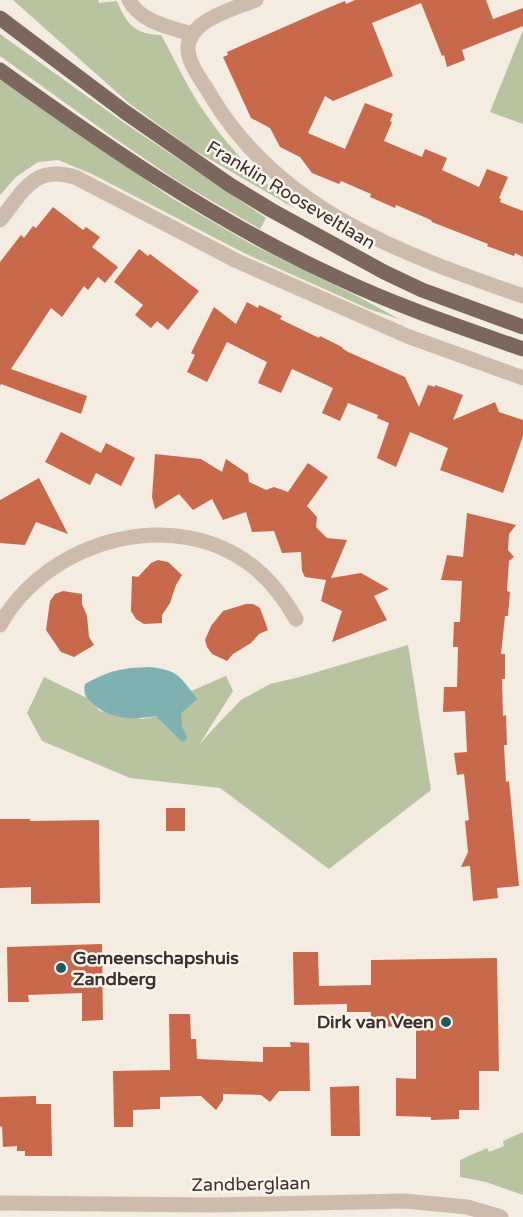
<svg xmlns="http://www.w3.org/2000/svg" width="523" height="1217" font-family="'Varela Round',sans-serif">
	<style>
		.green { fill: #b8c4a0 }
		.water { fill: #7fb0b2 }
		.building { fill: #c8694b }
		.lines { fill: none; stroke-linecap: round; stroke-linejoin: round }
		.minor { stroke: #cdbbac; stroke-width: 15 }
		.primary { stroke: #7d675c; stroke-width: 15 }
		.poi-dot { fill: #1f5a5e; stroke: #fbf5ee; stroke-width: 2 }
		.labels { text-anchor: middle; stroke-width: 5; stroke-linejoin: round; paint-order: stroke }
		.street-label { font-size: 18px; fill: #3b302b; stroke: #fbf5ee }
		.poi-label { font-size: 18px; font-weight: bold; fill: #3b302b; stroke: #fbf5ee; text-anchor: start }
	</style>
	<rect width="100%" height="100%" fill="#f4ebe1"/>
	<g class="green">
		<path d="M13,0H98L99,3L117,1C127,25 135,34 161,35C175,60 188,89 205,113C230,150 260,179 294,208L192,149L130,104Z"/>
		<polygon points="523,30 523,124 490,112"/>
		<polygon points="0,34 123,122 266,218 260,229 179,182 114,138 0,56"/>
		<polygon points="0,77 170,197 251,244 359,297 399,319 369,309 244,253 92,174 58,160 38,162 16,177 0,195"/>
		<polygon points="408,645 431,790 329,869 220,788 130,778 42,741 27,713 44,677 87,698 100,711 142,719 180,712 198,699 191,691 226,676 233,691 199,745 214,728 241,700 270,684 300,677"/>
		<polygon points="523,1132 523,1195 486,1182 460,1177 460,1160 487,1148 489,1152 504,1146 503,1141"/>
	</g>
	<path class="water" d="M150,667C181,671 179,677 198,699L181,713L182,727L187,737L185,741L182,742L156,716C134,720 111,720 93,704C86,698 83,694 85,684C111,670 121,668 150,667Z"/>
	<g class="building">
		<polygon points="355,0 486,0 493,19 523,8 523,26 462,50 465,60 447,67 444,55 442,56 421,3 372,23 393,76 333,101 325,96 308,133 345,149 365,103 393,114 390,121 392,122 384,141 422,157 425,149 447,158 442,170 479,187 487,169 508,177 499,198 501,199 500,202 523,211 523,257 515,253 514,256 487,246 488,244 432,222 431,220 396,205 395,208 370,197 371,194 341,181 339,184 312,173 300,157 280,147 270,128 251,118 223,57 228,55 227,52 323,10 345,1 346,4"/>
		<polygon points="53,207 83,230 86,227 100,237 92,247 118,267 105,283 98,277 88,290 84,286 62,317 51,308 11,369 87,396 81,414 1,384 0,386 0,262 21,235 24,238 33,226 36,228"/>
		<polygon points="139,249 148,256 150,254 199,291 168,330 157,321 151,328 135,315 143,305 114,282"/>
		<polygon points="247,302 258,308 259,305 282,316 280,319 319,338 320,336 342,347 342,348 348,352 405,377 419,407 428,385 435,387 435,385 463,395 453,420 495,402 499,412 523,420 523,436 503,493 440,470 448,448 410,432 396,467 377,458 389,423 377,418 378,415 348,403 340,421 322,413 333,388 292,369 281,393 258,383 267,362 227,342 207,382 187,372 195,355 191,353 214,307 236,324"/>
		<polygon points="61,432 101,453 106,443 135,458 121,486 96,473 90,485 45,462"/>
		<polygon points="155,454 201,459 222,472 226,459 248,474 249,482 266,490 274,487 288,492 308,463 328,477 307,506 317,517 316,527 327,538 347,540 331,578 361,573 389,589 374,596 387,620 332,642 342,611 321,601 326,580 305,577 302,571 301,552 282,553 274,531 252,532 246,512 223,520 212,499 193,510 179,494 155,509 152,497"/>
		<polygon points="39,478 68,534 36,522 25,545 0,543 0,500"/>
		<polygon points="467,513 516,525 509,534 508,550 514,557 509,561 507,591 510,592 508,616 505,616 501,654 505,654 505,679 502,679 503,716 506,715 507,745 504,745 506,782 509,781 519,886 497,888 498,898 473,901 470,866 461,867 468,852 465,821 469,820 464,774 457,775 454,753 467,752 465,711 443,712 444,687 457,687 458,647 453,647 454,622 460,622 462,581 441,580 447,555 463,557"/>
		<polygon points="158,560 168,562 182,575 176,585 170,603 162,615 162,623 144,624 136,619 131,611 132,576 138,577 151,563"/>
		<polygon points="63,591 82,594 82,604 87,616 89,637 94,645 74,657 61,652 46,630 50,601 55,594"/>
		<polygon points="246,604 253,604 260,608 268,630 259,634 251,643 233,654 227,661 212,654 207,647 205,640 211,626 223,611"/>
		<rect x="166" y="808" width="19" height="23"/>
		<polygon points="0,819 30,819 30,821 99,820 100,903 31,904 31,887 0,888"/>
		<polygon points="102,944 103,1020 82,1021 82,993 28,995 29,1002 8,1002 7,947"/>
		<polygon points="293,952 318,952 319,986 371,985 371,960 497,958 499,1071 479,1071 479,1110 459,1110 459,1119 431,1120 431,1117 396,1116 396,1078 416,1079 416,1026 371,1027 371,1012 347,1012 347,1004 294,1005"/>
		<polygon points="169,1014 190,1014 191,1039 196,1039 197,1059 263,1062 263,1047 291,1047 290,1042 309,1043 310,1091 279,1091 270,1102 261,1095 223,1094 223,1100 216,1110 201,1096 160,1097 160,1109 133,1110 133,1127 114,1127 113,1071 170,1070"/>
		<polygon points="359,1086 360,1136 331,1136 330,1087"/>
		<polygon points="36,1096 36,1104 51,1104 52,1156 25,1156 25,1151 17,1151 17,1146 3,1147 2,1126 0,1127 0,1097"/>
	</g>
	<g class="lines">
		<g class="minor">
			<path d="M129,0C140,22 170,27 191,34"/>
			<path d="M256,0C233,9 180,22 189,56C192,70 204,83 211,96C280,211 402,254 523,296"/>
			<path d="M0,220C24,191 33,165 75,177L237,261L407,336L523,378"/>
			<path d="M0,625C48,539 177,503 256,569C273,583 285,600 296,619"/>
			<polyline points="0,1203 214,1205 405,1201 467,1207 501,1217"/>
		</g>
		<g class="primary">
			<polyline points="0,18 125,112 230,185 271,210 384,272 422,290 523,327"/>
			<path d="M0,70C107,147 216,222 336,277C397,306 460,327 523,349"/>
		</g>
	</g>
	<g class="poi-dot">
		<circle cx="61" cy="968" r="6"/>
		<circle cx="446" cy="1022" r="6"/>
	</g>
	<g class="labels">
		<g class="street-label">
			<text transform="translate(291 195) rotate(31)" y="6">Franklin Rooseveltlaan</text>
			<text transform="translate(251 1184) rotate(-1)" y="6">Zandberglaan</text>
		</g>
		<g class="poi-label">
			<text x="73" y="964">Gemeenschapshuis<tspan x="73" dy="21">Zandberg</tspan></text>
			<text x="434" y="1028" text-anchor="end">Dirk van Veen</text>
		</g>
	</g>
</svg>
